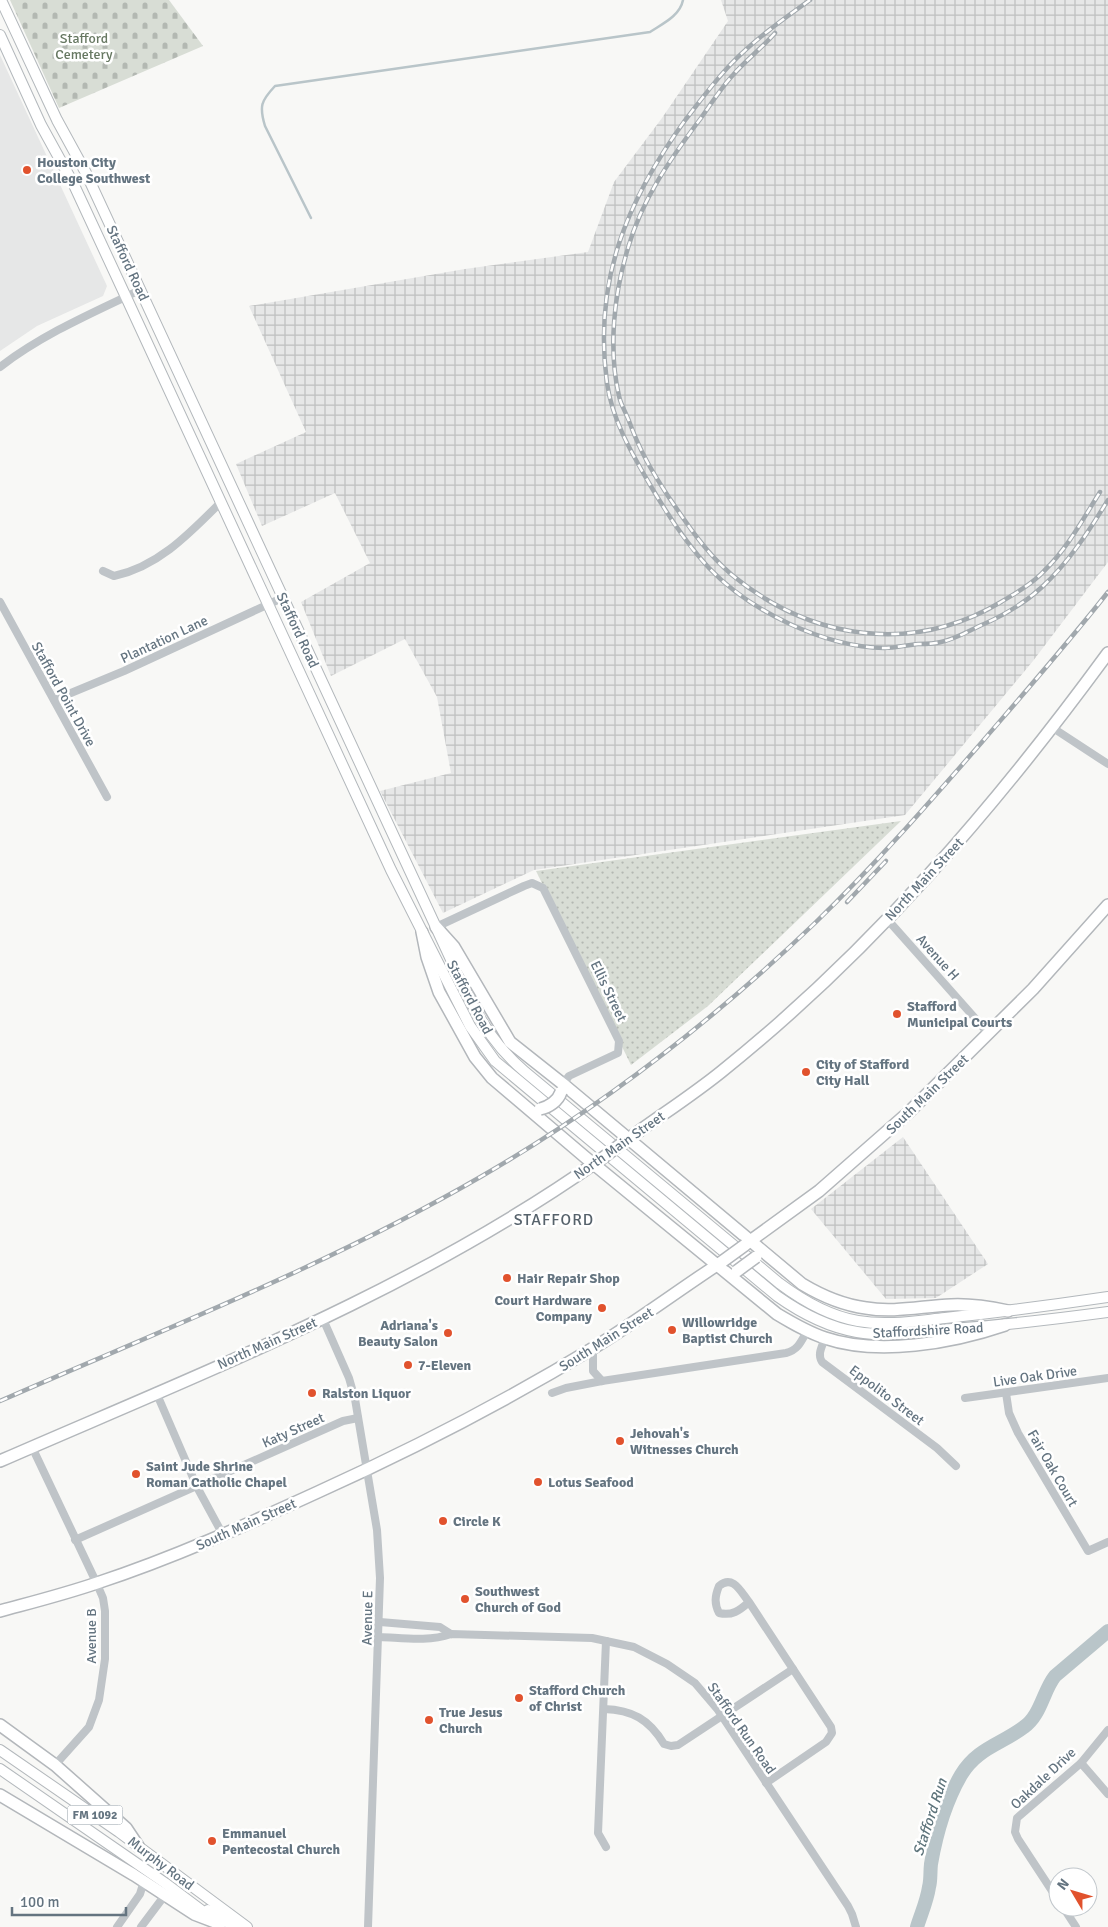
<svg xmlns="http://www.w3.org/2000/svg" width="1108" height="1927" font-family="Signika,sans-serif">
	<style>
		.built { fill: #e6e7e7 }
		.industrial { fill: url(#industrial-grid) }
		.grass { fill: url(#grass-dots) }
		.cemetery { fill: url(#cemetery-stones) }
		.lines { fill: none; stroke-linecap: round; stroke-linejoin: round }
		.stream { stroke: #b9c5c9; stroke-width: 2.5 }
		.river { stroke: #b9c5c9; stroke-width: 14 }
		.major-casing { stroke: #b3b8bc; stroke-width: 12 }
		.highway-casing { stroke: #b3b7bb; stroke-width: 14 }
		.minor { stroke: #bfc4c8; stroke-width: 8 }
		.major { stroke: #fff; stroke-width: 10 }
		.highway { stroke: #fff; stroke-width: 11 }
		.rail-casing { stroke: #a1a8ad; stroke-width: 4.5 }
		.rail { stroke: #fff; stroke-width: 2.5; stroke-dasharray: 8; stroke-linecap: butt }
		.highway-bridge-casing { stroke: #b3b7bb; stroke-width: 14; stroke-linecap: butt }
		.highway-bridge { stroke: #fff; stroke-width: 11 }
		.poi-dot { fill: #e1522d; stroke: #fff; stroke-width: 2 }
		.labels { text-anchor: middle; stroke-width: 5; stroke-linejoin: round; paint-order: stroke }
		.shield { fill: #fff; stroke: #929ea6; stroke-width: 1 }
		.shield-label { font-size: 12px; font-weight: bold; fill: #647480 }
		.park-label { font-size: 14px; fill: #677862; stroke: #fff }
		.poi-label { font-size: 14px; font-weight: bold; fill: #647480; stroke: #fff; text-anchor: start }
		.street-label { font-size: 14px; fill: #647480; stroke: #fff }
		.water-label { font-size: 15px; font-style: italic; fill: #5e747b; stroke: #fff }
		.quarter-label { font-size: 16px; letter-spacing: 1px; fill: #56626b; stroke: #fff }
	</style>
	<defs>
		<pattern id="industrial-grid" width="8" height="8" patternUnits="userSpaceOnUse" patternTransform="scale(1.25)"><rect width="8" height="8" fill="#e6e7e7"/><path d="M0 4h8M4 0v8" fill="none" stroke="#bec0c0"/></pattern>
		<pattern id="grass-dots" width="8" height="8" patternUnits="userSpaceOnUse" patternTransform="scale(1.25)"><rect width="8" height="8" fill="#d8ddd5"/><path d="M2 2h.1M6 6h.1" fill="none" stroke="#b3b8b2" stroke-width="1.8" stroke-linecap="round"/></pattern>
		<pattern id="cemetery-stones" width="16" height="16" patternUnits="userSpaceOnUse" patternTransform="scale(1.25)"><rect width="16" height="16" fill="#d8ddd5"/><path d="M2 7V4a2 2 0 0 1 4 0v3zM10 15v-3a2 2 0 0 1 4 0v3z" fill="#b3b8b2"/></pattern>
	</defs>
	<rect width="100%" height="100%" fill="#f8f8f6"/>
	<polygon class="built" points="0,55 107,286 103,296 37,326 0,351"/>
	<g class="industrial">
		<polygon points="721,0 1108,0 1108,562 1033,661 905,815 534,870 443,913 380,791 451,773 437,697 405,639 331,676 301,602 370,563 335,493 262,526 236,464 306,432 249,306 465,269 588,252 614,182 662,118 728,21"/>
		<polygon points="903,1137 988,1264 936,1298 886,1299 811,1209"/>
	</g>
	<polygon class="grass" points="901,821 708,1006 631,1065 536,871"/>
	<polygon class="cemetery" points="10,0 169,0 203,46 59,108"/>
	<g class="lines">
		<path class="stream" d="M311,218L265,126C259,106 261,101 275,86L650,32C662,24 680,16 683,0"/>
		<path class="river" d="M917,1927C921,1914 927,1901 929,1887C931,1880 930,1872 931,1864C936,1835 946,1801 961,1775C977,1748 1002,1744 1024,1727C1041,1715 1043,1691 1055,1676L1108,1631"/>
		<g class="major-casing">
			<g id="major">
				<path d="M1,0L57,120L86,173L467,994C482,1024 498,1049 524,1071L779,1283C803,1301 829,1316 858,1321C887,1326 916,1321 945,1318C1000,1312 1054,1305 1108,1297"/>
				<path d="M0,35L41,125L74,185L126,297L391,870L470,1026L495,1061L777,1296C801,1313 827,1327 857,1332C888,1337 920,1332 952,1329C1004,1325 1056,1319 1108,1312"/>
				<polyline points="0,1750 119,1832 247,1927"/>
				<polyline points="0,1769 165,1883 213,1919"/>
				<polyline points="208,1910 212,1911 234,1927"/>
			</g>
		</g>
		<g class="highway-casing">
			<g id="highway">
				<path d="M436,927L454,947L510,1042L563,1084L802,1284C822,1296 843,1305 866,1308C894,1313 923,1306 951,1305C970,1304 989,1307 1008,1311"/>
				<path d="M422,932L427,957L439,992L475,1057L492,1078L585,1157L777,1314C792,1323 807,1332 825,1338C878,1356 952,1343 1005,1325"/>
				<path d="M623,1143C655,1119 690,1097 721,1072C870,953 996,806 1108,653"/>
				<polyline points="746,1244 819,1191 909,1112 1033,989 1108,905"/>
				<path d="M0,1461C204,1372 415,1290 598,1161"/>
				<path d="M0,1611C33,1602 65,1594 97,1583C173,1558 246,1525 318,1492C413,1449 506,1401 595,1347C639,1320 680,1289 723,1261"/>
				<polyline points="0,1725 55,1765 126,1828 138,1846"/>
				<polyline points="0,1795 134,1875 194,1914 220,1924"/>
			</g>
		</g>
		<g class="minor">
			<path d="M0,367C43,334 92,313 140,290"/>
			<path d="M103,571L114,576C158,567 190,533 221,502"/>
			<polyline points="0,602 107,797"/>
			<polyline points="54,700 124,671 282,598"/>
			<polyline points="1053,728 1108,764"/>
			<polyline points="887,919 989,1034"/>
			<polyline points="436,927 524,886 532,883 543,888 619,1041 618,1053 569,1076 563,1084"/>
			<polyline points="323,1319 349,1378 355,1399 377,1530 380,1578 368,1927"/>
			<path d="M825,1338C822,1347 817,1354 822,1362L937,1448L956,1466"/>
			<polyline points="593,1348 593,1371 602,1381"/>
			<polyline points="156,1392 197,1487 223,1535"/>
			<path d="M552,1393L566,1388L602,1381L786,1353C798,1350 801,1342 807,1331"/>
			<polyline points="1006,1393 1009,1413 1018,1433 1088,1551 1108,1542"/>
			<polyline points="965,1398 1108,1378"/>
			<polyline points="32,1447 97,1584 103,1598 105,1611 105,1659 99,1700 89,1727 55,1765"/>
			<polyline points="75,1540 343,1421 358,1418"/>
			<path d="M749,1602C739,1611 732,1616 719,1613C714,1603 715,1596 719,1586C733,1574 741,1592 749,1602L831,1727L832,1733L826,1742L766,1783"/>
			<polyline points="380,1622 440,1627 451,1634"/>
			<path d="M380,1637C404,1638 428,1642 451,1634L592,1638L634,1647L667,1664L695,1683L718,1710L848,1906L852,1914L856,1927"/>
			<polyline points="606,1641 598,1833 606,1847"/>
			<path d="M604,1709C632,1710 649,1719 664,1744L671,1746L678,1745L793,1669"/>
			<polyline points="1081,1763 1108,1794"/>
			<polyline points="1058,1900 1018,1839 1015,1832 1017,1818 1081,1763 1108,1730"/>
			<polyline points="1063,1907 1076,1927"/>
			<polyline points="117,1927 140,1894 144,1881"/>
			<polyline points="141,1927 165,1895"/>
		</g>
		<use href="#major" class="major"/>
		<use href="#highway" class="highway"/>
		<g class="rail-casing">
			<g id="rail">
				<path d="M810,0C782,20 754,40 730,65C714,82 700,101 686,119C627,200 593,281 607,383C612,419 631,452 649,483C667,514 685,542 709,568C750,611 824,647 884,648C895,648 907,645 918,644C926,644 934,644 941,642C956,639 970,630 984,624C1004,615 1026,602 1042,587C1069,562 1089,531 1108,500"/>
				<path d="M775,33C762,48 746,60 733,75C721,88 711,104 701,118C671,158 642,199 628,248C614,294 608,349 619,396C621,405 626,413 629,421C640,451 651,470 668,496C687,524 706,553 732,575C811,640 912,655 1001,602C1016,593 1032,584 1044,571C1067,549 1083,519 1100,492"/>
				<polyline points="847,902 886,861"/>
				<path d="M0,1401C162,1330 329,1265 482,1176C603,1106 715,1019 816,922C875,865 928,804 982,742C1025,692 1068,643 1108,592"/>
			</g>
		</g>
		<use href="#rail" class="rail"/>
		<g class="highway-bridge-casing">
			<g id="highway-bridge">
				<path d="M540,1109C549,1107 558,1101 561,1092"/>
				<polyline points="600,1160 621,1144"/>
				<polyline points="723,1261 745,1245"/>
				<polyline points="737,1271 756,1257"/>
			</g>
		</g>
		<use href="#highway-bridge" class="highway-bridge"/>
	</g>
	<g class="poi-dot">
		<circle cx="27" cy="170" r="5"/>
		<circle cx="897" cy="1014" r="5"/>
		<circle cx="806" cy="1072" r="5"/>
		<circle cx="507" cy="1278" r="5"/>
		<circle cx="602" cy="1308" r="5"/>
		<circle cx="672" cy="1330" r="5"/>
		<circle cx="448" cy="1333" r="5"/>
		<circle cx="408" cy="1365" r="5"/>
		<circle cx="312" cy="1393" r="5"/>
		<circle cx="620" cy="1441" r="5"/>
		<circle cx="136" cy="1474" r="5"/>
		<circle cx="538" cy="1482" r="5"/>
		<circle cx="443" cy="1521" r="5"/>
		<circle cx="465" cy="1599" r="5"/>
		<circle cx="519" cy="1698" r="5"/>
		<circle cx="429" cy="1720" r="5"/>
		<circle cx="212" cy="1841" r="5"/>
	</g>
	<g class="labels">
		<rect class="shield" x="67.5" y="1805.5" width="55" height="19" rx="4"/>
		<g class="shield-label">
			<text x="95" y="1819">FM 1092</text>
		</g>
		<g class="park-label">
			<text x="84" y="43">Stafford<tspan x="84" dy="16">Cemetery</tspan></text>
		</g>
		<g class="poi-label">
			<text x="37" y="167">Houston City<tspan x="37" dy="16">College Southwest</tspan></text>
			<text x="907" y="1011">Stafford<tspan x="907" dy="16">Municipal Courts</tspan></text>
			<text x="816" y="1069">City of Stafford<tspan x="816" dy="16">City Hall</tspan></text>
			<text x="517" y="1283">Hair Repair Shop</text>
			<text x="592" y="1305" text-anchor="end">Court Hardware<tspan x="592" dy="16">Company</tspan></text>
			<text x="682" y="1327">Willowridge<tspan x="682" dy="16">Baptist Church</tspan></text>
			<text x="438" y="1330" text-anchor="end">Adriana's<tspan x="438" dy="16">Beauty Salon</tspan></text>
			<text x="418" y="1370">7-Eleven</text>
			<text x="322" y="1398">Ralston Liquor</text>
			<text x="630" y="1438">Jehovah's<tspan x="630" dy="16">Witnesses Church</tspan></text>
			<text x="146" y="1471">Saint Jude Shrine<tspan x="146" dy="16">Roman Catholic Chapel</tspan></text>
			<text x="548" y="1487">Lotus Seafood</text>
			<text x="453" y="1526">Circle K</text>
			<text x="475" y="1596">Southwest<tspan x="475" dy="16">Church of God</tspan></text>
			<text x="529" y="1695">Stafford Church<tspan x="529" dy="16">of Christ</tspan></text>
			<text x="439" y="1717">True Jesus<tspan x="439" dy="16">Church</tspan></text>
			<text x="222" y="1838">Emmanuel<tspan x="222" dy="16">Pentecostal Church</tspan></text>
		</g>
		<g class="street-label">
			<text transform="translate(128 263) rotate(65)" y="5">Stafford Road</text>
			<text transform="translate(298 630) rotate(65)" y="5">Stafford Road</text>
			<text transform="translate(164 639) rotate(-25)" y="5">Plantation Lane</text>
			<text transform="translate(64 694) rotate(61)" y="5">Stafford Point Drive</text>
			<text transform="translate(924 879) rotate(-47)" y="5">North Main Street</text>
			<text transform="translate(938 957) rotate(48)" y="5">Avenue H</text>
			<text transform="translate(609 991) rotate(64)" y="5">Ellis Street</text>
			<text transform="translate(470 997) rotate(62)" y="5">Stafford Road</text>
			<text transform="translate(927 1094) rotate(-44)" y="5">South Main Street</text>
			<text transform="translate(619 1145) rotate(-35)" y="5">North Main Street</text>
			<text transform="translate(928 1330) rotate(-3)" y="5">Staffordshire Road</text>
			<text transform="translate(606 1339) rotate(-32)" y="5">South Main Street</text>
			<text transform="translate(267 1343) rotate(-24)" y="5">North Main Street</text>
			<text transform="translate(1035 1376) rotate(-8)" y="5">Live Oak Drive</text>
			<text transform="translate(887 1395) rotate(37)" y="5">Eppolito Street</text>
			<text transform="translate(293 1430) rotate(-24)" y="5">Katy Street</text>
			<text transform="translate(1053 1468) rotate(60)" y="5">Fair Oak Court</text>
			<text transform="translate(246 1524) rotate(-24)" y="5">South Main Street</text>
			<text transform="translate(367 1618) rotate(-89)" y="5">Avenue E</text>
			<text transform="translate(91 1636) rotate(-90)" y="5">Avenue B</text>
			<text transform="translate(742 1728) rotate(55)" y="5">Stafford Run Road</text>
			<text transform="translate(1043 1778) rotate(-43)" y="5">Oakdale Drive</text>
			<text transform="translate(161 1863) rotate(37)" y="5">Murphy Road</text>
		</g>
		<g class="water-label">
			<text transform="translate(930 1817) rotate(-72)" y="5">Stafford Run</text>
		</g>
		<g class="quarter-label">
			<text x="554" y="1225">STAFFORD</text>
		</g>
	</g>
	<g transform="translate(1073 1892) rotate(308)"><circle r="24" fill="#ffffff" stroke="#c1c7cc"/>
	<path d="M0-4L9 19L0 12L-9 19Z" fill="#e1522d"/>
	<text y="-8" font-size="14" font-weight="bold" text-anchor="middle" fill="#647480">N</text>
	</g>
	<path d="M12 1907v8h114v-8" fill="none" stroke="#647480" stroke-width="2.5"/>
	<text x="20" y="1907" font-size="15" fill="#647480" stroke="#ffffff" stroke-width="4" paint-order="stroke">100 m</text>
</svg>
